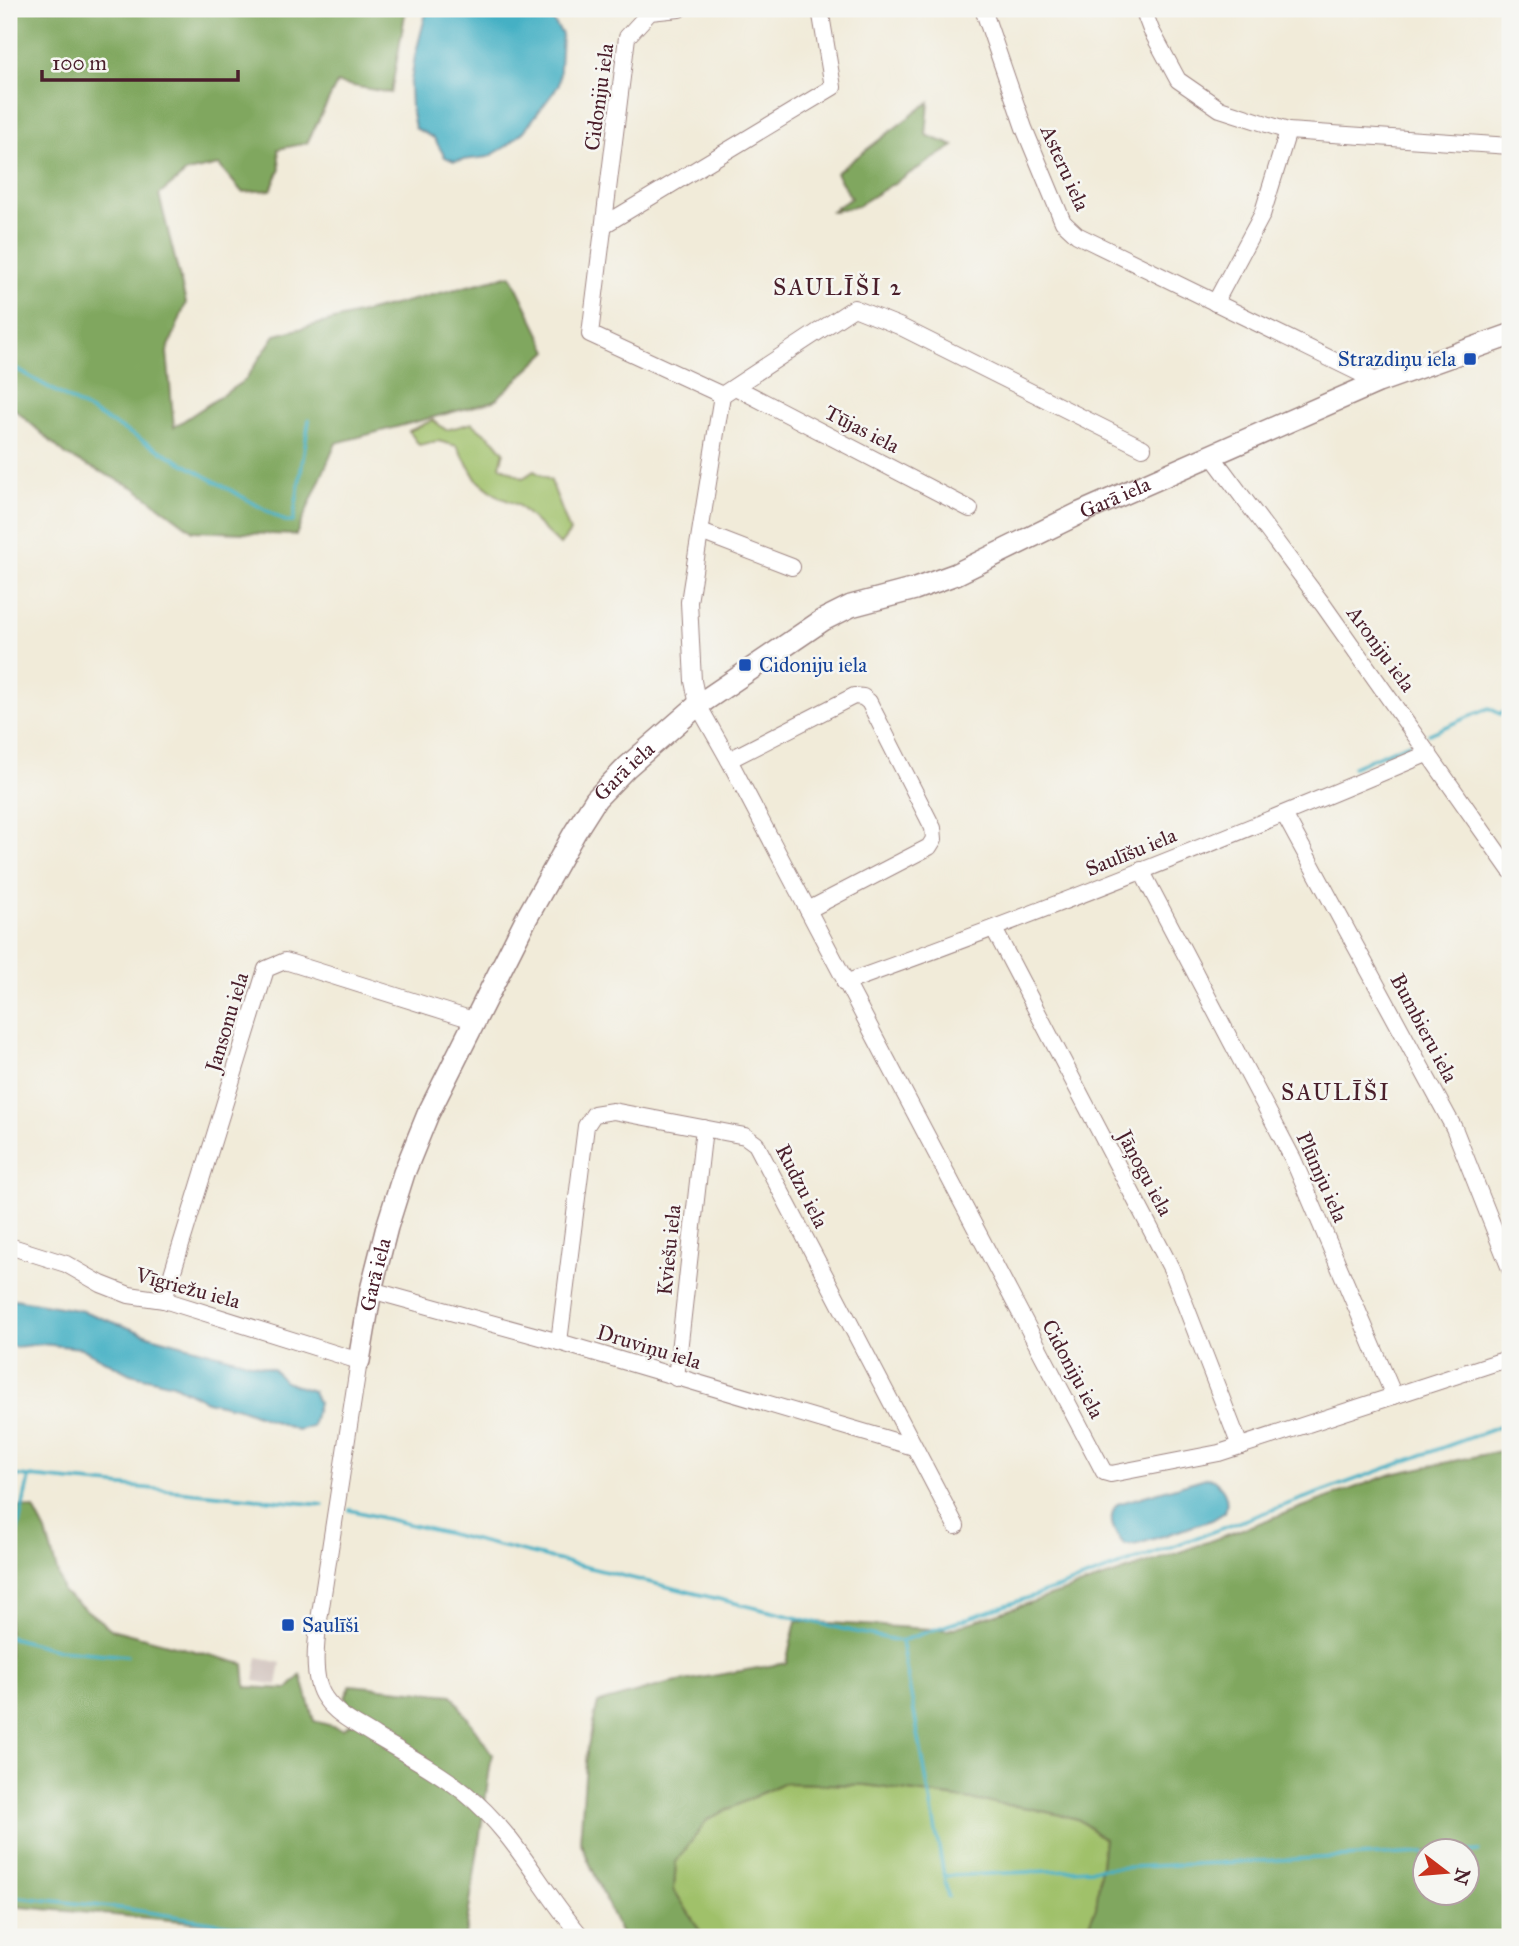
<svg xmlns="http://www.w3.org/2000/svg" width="1519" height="1946" font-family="'IM FELL Great Primer',serif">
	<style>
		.industrial { fill: #cfc0ba }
		.green { fill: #a0c16a; stroke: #75704a; stroke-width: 2 }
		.forest { fill: #80a75e; stroke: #656344; stroke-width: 2; fill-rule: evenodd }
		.water { fill: #45b0c4; stroke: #486878; stroke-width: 2 }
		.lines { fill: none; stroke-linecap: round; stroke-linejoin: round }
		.stream { stroke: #45b0c4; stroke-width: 3.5 }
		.street-casing { stroke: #9e8582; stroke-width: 18 }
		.secondary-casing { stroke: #9e8582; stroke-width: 24 }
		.street { stroke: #fff; stroke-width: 16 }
		.secondary { stroke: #fff; stroke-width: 21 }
		.transit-dot { fill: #1a4fb4; stroke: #f6f6f2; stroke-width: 2.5 }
		.labels { text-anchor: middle; stroke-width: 5; stroke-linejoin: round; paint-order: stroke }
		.street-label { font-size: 21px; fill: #4a1f2b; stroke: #f6f6f2 }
		.transit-label { font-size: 21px; fill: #164399; stroke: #f6f6f2; text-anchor: start }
		.neighbourhood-label { font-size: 23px; letter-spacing: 2px; fill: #4a1f2b; stroke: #f6f6f2 }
	</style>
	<rect width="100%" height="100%" fill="#f6f6f2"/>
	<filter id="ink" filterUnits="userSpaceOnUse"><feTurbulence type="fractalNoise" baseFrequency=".0143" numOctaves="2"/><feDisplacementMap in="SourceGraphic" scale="14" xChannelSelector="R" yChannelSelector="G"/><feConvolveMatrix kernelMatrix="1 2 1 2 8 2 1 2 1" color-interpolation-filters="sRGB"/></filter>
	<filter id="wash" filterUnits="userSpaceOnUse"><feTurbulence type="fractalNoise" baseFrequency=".00686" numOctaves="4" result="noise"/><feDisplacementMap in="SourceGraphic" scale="28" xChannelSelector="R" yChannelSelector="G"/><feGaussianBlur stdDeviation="1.57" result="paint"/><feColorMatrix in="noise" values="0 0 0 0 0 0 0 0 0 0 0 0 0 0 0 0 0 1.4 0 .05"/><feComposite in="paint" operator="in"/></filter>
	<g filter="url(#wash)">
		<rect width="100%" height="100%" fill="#f1ebd9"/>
		<polygon class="industrial" points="258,1657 281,1663 277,1685 254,1681"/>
		<g class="green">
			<polygon points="433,420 446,430 472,423 495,441 504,452 500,466 523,478 534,471 551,481 570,532 560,545 518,505 499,497 476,479 457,446 438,441 419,445 409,431"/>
			<polygon points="783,1783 865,1785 1029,1808 1078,1819 1104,1839 1096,1908 1083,1937 713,1937 702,1934 674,1890 676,1862 708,1819"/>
		</g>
		<g class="forest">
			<polygon points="9,9 406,9 391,93 337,83 307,143 278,149 280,169 271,190 242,192 219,165 187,172 159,195 186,303 167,352 174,427 245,380 275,335 511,275 548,351 494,401 336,443 296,535 193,531 135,488 67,456 9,404"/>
			<polygon points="929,102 926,135 954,146 857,206 830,212 851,198 836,173"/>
			<path d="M1510,1449V1937H1083L1096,1908L1104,1839L1078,1819L1029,1808L865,1785L783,1783L708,1819L676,1862L674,1890L702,1934L713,1937H622L580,1841L587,1750L598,1703L667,1684L786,1663L796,1621L948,1630L1169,1556L1392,1474ZM1424,1852H1466V1894H1424Z"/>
			<polygon points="9,1505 34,1509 46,1532 63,1592 111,1629 244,1664 246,1687 288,1689 301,1675 314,1721 343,1729 357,1718 345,1697 351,1685 452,1695 492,1754 465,1937 293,1937 229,1925 9,1906"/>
		</g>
		<g class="water">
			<polygon points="427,9 545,9 562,34 559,85 524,131 507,146 488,157 454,161 445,157 434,138 415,128 411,108 410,87 415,56"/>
			<polygon points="9,1298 83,1311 151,1336 273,1369 285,1382 313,1391 318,1403 312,1427 297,1430 239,1408 206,1401 173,1384 130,1374 81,1348 41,1344 16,1347 9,1346"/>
			<path d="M1209,1477C1223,1486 1230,1496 1225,1512L1212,1520L1135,1545H1125C1114,1533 1106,1519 1117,1504Z"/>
		</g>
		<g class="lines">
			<g class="stream">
				<polyline points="9,365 285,521 293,522 309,420"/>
				<polyline points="1429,734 1489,708 1500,714 1510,709"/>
				<polyline points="1353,767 1409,743"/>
				<polyline points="9,1475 323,1505"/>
				<polyline points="350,1510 851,1631 901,1641 1083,1579 1510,1423"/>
				<polyline points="9,1572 29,1477"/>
				<polyline points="9,1637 58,1650 127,1656"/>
				<polyline points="901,1641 948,1897"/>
				<polyline points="1459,1852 1479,1851"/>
				<polyline points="945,1876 1424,1853"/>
				<polyline points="9,1896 128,1909 306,1937"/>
			</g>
		</g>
	</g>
	<g filter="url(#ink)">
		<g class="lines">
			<g class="street-casing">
				<g id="street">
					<polyline points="679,9 650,12 627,37 590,334 722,395 689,602 693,681 698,705 729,760 1104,1472 1111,1474 1219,1453 1510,1358"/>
					<polyline points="983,9 1024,128 1063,222 1077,235 1378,382"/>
					<polyline points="1143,9 1151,30 1178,80 1220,109 1288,131 1510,146"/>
					<polyline points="604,225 833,87 820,9"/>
					<polyline points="1215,303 1262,215 1288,131"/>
					<polyline points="735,387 970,509"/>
					<polyline points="722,395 854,308 899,326 1143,448"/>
					<polyline points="1212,456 1324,606 1510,870"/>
					<polyline points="701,532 792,567"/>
					<polyline points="729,760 854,696 863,697 869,702 933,828 934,839 929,847 808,910"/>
					<polyline points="1284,814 1454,1128 1510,1269"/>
					<polyline points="1141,870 1293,1159 1394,1396"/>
					<polyline points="994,929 1171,1268 1240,1446"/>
					<path d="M845,983C1042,912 1236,835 1429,753"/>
					<path d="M9,1246L66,1264L101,1284L129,1295L164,1300L359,1361L319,1620C316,1642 311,1679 325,1698C337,1716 358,1725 375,1736C405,1754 438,1771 465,1793C516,1834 540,1889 582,1937"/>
					<polyline points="371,1290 559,1342 914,1447"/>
					<polyline points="164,1300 266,969 285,961 476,1021"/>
					<polyline points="559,1342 586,1126 594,1114 613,1111 745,1136 756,1144 956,1526"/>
					<polyline points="676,1378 704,1128"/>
				</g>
			</g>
			<g class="secondary-casing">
				<g id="secondary">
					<path id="s1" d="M359,1361L371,1290L387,1227L404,1173L428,1114L526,919L575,832L596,799L627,767L698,705L823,620L851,606L915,589L956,574L1080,513L1378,382L1510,335"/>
				</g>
			</g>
			<use href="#street" class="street"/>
			<use href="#secondary" class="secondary"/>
		</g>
	</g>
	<g class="transit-dot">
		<rect x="1463" y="352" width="14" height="14" rx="3.5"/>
		<rect x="738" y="658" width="14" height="14" rx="3.5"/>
		<rect x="281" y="1618" width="14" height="14" rx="3.5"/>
	</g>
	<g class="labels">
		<g class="street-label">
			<text transform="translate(599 97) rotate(-82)" y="7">Cidoniju iela</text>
			<text transform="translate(1065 168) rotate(66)" y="7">Asteru iela</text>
			<text transform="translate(862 429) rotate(27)" y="7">Tūjas iela</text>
			<text dy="7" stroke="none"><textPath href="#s1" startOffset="1222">Garā iela</textPath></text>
			<text transform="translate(1381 649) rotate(54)" y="7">Aroniju iela</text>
			<text dy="7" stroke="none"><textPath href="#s1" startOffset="654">Garā iela</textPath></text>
			<text transform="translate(1131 852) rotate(-22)" y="7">Saulīšu iela</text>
			<text transform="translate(227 1022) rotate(-73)" y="7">Jansonu iela</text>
			<text transform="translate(1424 1028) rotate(62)" y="7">Bumbieru iela</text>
			<text transform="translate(1145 1173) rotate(62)" y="7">Jāņogu iela</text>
			<text transform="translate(1322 1177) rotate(66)" y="7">Plūmju iela</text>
			<text transform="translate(802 1186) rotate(63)" y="7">Rudzu iela</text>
			<text transform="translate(669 1250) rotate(-84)" y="7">Kviešu iela</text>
			<text dy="7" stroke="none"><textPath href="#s1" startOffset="88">Garā iela</textPath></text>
			<text transform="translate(188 1288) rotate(15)" y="7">Vīgriežu iela</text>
			<text transform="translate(649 1347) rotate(17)" y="7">Druviņu iela</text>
			<text transform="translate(1073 1369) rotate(62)" y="7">Cidoniju iela</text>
		</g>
		<g class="transit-label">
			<text x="1456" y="366" text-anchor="end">Strazdiņu iela</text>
			<text x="759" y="672">Cidoniju iela</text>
			<text x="302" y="1632">Saulīši</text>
		</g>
		<g class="neighbourhood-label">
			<text x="838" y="295">SAULĪŠI 2</text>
			<text x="1336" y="1100">SAULĪŠI</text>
		</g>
	</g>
	<rect width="1519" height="1946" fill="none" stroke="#f6f6f2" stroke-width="35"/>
	<g transform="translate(1446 1872) rotate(106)"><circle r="33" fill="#f6f6f2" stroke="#b1a0a2" stroke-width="2"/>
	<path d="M0-5L12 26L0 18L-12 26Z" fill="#c8321e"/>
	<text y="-10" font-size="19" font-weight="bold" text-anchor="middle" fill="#4a1f2b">N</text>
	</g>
	<path d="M42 70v10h196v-10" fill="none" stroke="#4a1f2b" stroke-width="3.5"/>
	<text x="52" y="70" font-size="21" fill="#4a1f2b" stroke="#f6f6f2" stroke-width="5" paint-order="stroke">100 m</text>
</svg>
